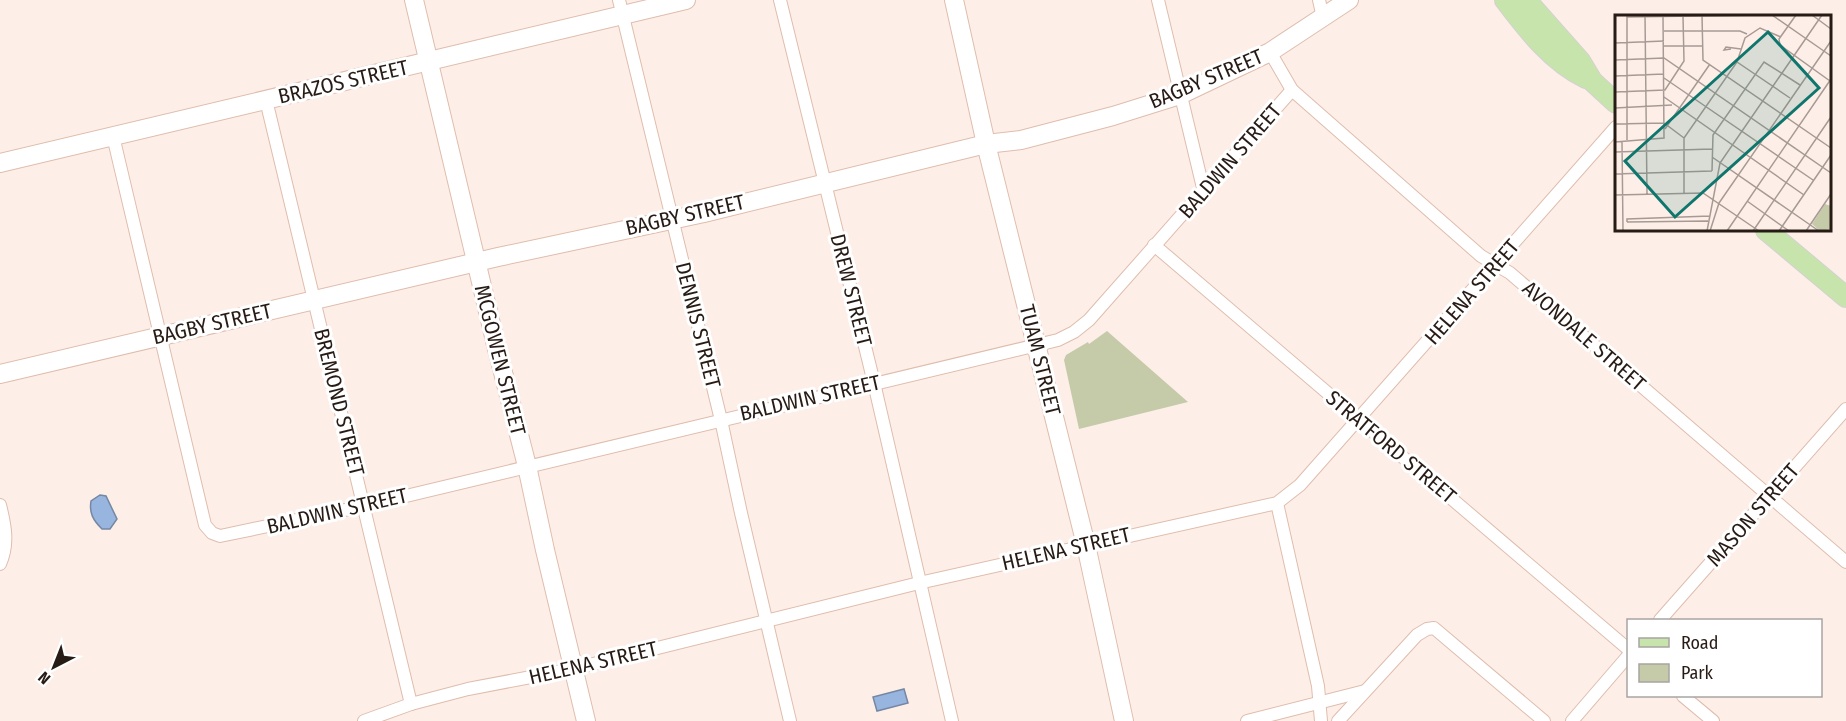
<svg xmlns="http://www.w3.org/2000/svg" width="1846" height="721" font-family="'Fira Sans Condensed',sans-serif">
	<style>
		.green { fill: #c5caa9 }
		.water { fill: #97b5df; stroke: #7587a2; stroke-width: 1.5 }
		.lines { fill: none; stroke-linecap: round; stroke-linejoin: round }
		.street-casing { stroke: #dfbdad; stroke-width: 14 }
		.secondary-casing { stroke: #dfbdad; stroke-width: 20 }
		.primary-casing { stroke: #d4d1d0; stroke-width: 22 }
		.street { stroke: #fff; stroke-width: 12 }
		.secondary { stroke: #fff; stroke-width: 18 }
		.primary { stroke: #c8e4ad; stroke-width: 20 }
		.labels { text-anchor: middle; stroke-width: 6; stroke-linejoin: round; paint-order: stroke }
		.street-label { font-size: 21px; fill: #271b15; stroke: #fff }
		.inset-road { fill: none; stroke: #a79a94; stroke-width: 1.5 }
		.view { fill: #0f766e; fill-opacity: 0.15; stroke: #0f766e; stroke-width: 3 }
		.inset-edge { fill: none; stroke: #271b15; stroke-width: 3 }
	</style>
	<rect width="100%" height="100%" fill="#fdefe8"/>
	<polygon class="green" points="1107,331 1188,402 1079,429 1064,360 1066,355 1088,342 1089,344"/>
	<g class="water">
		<path d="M100,495L106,496L117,519L110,529H102C93,520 89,513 91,501Z"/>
		<polygon points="904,689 908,703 877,711 873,697"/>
	</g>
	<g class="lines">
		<g class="street-casing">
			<g id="street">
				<polyline points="619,0 721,420 741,513 790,721"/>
				<polyline points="780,0 874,383 952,721"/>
				<polyline points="1158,0 1204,192"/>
				<polyline points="1319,0 1323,18"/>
				<polyline points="1270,52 1292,90 1481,256 1510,273 1846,562"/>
				<polyline points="266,100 411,704"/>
				<polyline points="113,136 205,525 212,533 220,536 364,506 1058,340 1074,332 1089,320 1292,90"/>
				<polyline points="1154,245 1628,649"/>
				<polyline points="1277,503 1318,686 1321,721"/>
				<path d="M0,505C5,525 9,544 0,564"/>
				<polyline points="1660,620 1846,409"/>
				<polyline points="1683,696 1713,721"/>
				<polyline points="364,721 411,704 468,689 573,669 919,583 1277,503 1300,485 1616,127"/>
				<polyline points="1247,721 1365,691"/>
				<polyline points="1338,721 1417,635 1427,629 1434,628 1544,721"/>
				<polyline points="1572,721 1628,656"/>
			</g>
		</g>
		<g class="secondary-casing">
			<g id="secondary">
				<polyline points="414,0 496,345 527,466 545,550 586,721"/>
				<polyline points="954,0 986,144 1086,545 1124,721"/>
				<polyline points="0,163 686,0"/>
				<polyline points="0,374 498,257 704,213 986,144 1021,140 1113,116 1180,95 1270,52 1349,0"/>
			</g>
		</g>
		<g class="primary-casing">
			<g id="primary">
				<path d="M1505,0C1527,29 1552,62 1586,78"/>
				<polyline points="1526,0 1580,61 1592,81 1616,103"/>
				<polyline points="1766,230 1846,297"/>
			</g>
		</g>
		<use href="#street" class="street"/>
		<use href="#secondary" class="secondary"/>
		<use href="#primary" class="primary"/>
	</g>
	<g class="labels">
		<g class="street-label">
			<text transform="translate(1206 79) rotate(-23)" y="7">BAGBY STREET</text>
			<text transform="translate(343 82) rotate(-13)" y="7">BRAZOS STREET</text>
			<text transform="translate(1230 161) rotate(-49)" y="7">BALDWIN STREET</text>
			<text transform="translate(685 215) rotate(-13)" y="7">BAGBY STREET</text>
			<text transform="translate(851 290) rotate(76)" y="7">DREW STREET</text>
			<text transform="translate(1472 292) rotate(-49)" y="7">HELENA STREET</text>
			<text transform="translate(212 324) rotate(-13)" y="7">BAGBY STREET</text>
			<text transform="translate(698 325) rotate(76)" y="7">DENNIS STREET</text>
			<text transform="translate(1584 336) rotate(41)" y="7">AVONDALE STREET</text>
			<text transform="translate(500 360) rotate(76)" y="7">MCGOWEN STREET</text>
			<text transform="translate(1040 360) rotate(76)" y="7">TUAM STREET</text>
			<text transform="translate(810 398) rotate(-13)" y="7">BALDWIN STREET</text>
			<text transform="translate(339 402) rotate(76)" y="7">BREMOND STREET</text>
			<text transform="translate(1391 447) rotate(40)" y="7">STRATFORD STREET</text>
			<text transform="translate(337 511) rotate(-13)" y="7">BALDWIN STREET</text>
			<text transform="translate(1753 515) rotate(-49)" y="7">MASON STREET</text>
			<text transform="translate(1066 549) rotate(-13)" y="7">HELENA STREET</text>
			<text transform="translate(593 663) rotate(-13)" y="7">HELENA STREET</text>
		</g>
	</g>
	<g transform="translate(1615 15)">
		<rect width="216" height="216" fill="#fdefe8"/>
		<path d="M210,189L216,191V214L205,216L197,209Z" fill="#c5caa9"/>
		<path class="inset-road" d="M30,0L32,179M87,0L88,45L216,133M157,0L216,41M181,0L164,24L165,30L215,66M197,0L216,14M12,1V125M12,2L150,0M49,16H125L132,19M0,28L49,26M49,31H87M116,34L109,35L111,32L126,34M0,45L49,43L216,158M122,47L175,83M0,61L49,59M49,63L198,165M0,77L50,75L69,46L68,1M49,82L189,180M0,93L57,90M0,109L49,108L69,123M50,114L95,49M0,127L49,123L48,0M7,127L8,216M0,137L97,134M97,142L204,216M97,156L98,120L149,47L185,70M0,159L97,156M69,178V123L122,47L130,23L145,13L166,22M0,180L88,178L144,216M132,186L174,216M104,188L216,26M12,207V204L95,201M12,207L93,206M92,216L105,148L207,0M95,216L104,188M112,216L216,64M138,216L216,102M164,216L216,140M191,216L216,179"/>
		<path class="view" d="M153,17L204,73L60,202L10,146Z"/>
		<rect width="216" height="216" class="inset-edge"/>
	</g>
	<rect x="1627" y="619" width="195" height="78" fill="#ffffff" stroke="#a9a4a1" stroke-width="1.5"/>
	<rect x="1639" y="638" width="30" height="9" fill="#c8e4ad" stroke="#a9a4a1" stroke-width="1.5"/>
	<text x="1681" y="649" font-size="18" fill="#271b15">Road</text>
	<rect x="1639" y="664" width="30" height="18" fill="#c5caa9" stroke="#a9a4a1" stroke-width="1.5"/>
	<text x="1681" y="679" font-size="18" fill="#271b15">Park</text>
	<g transform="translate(54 667) rotate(222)" stroke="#ffffff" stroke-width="4.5" paint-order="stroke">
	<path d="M0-4.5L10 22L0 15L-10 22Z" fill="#271b15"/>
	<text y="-9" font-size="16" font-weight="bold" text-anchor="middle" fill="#271b15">N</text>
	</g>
</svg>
